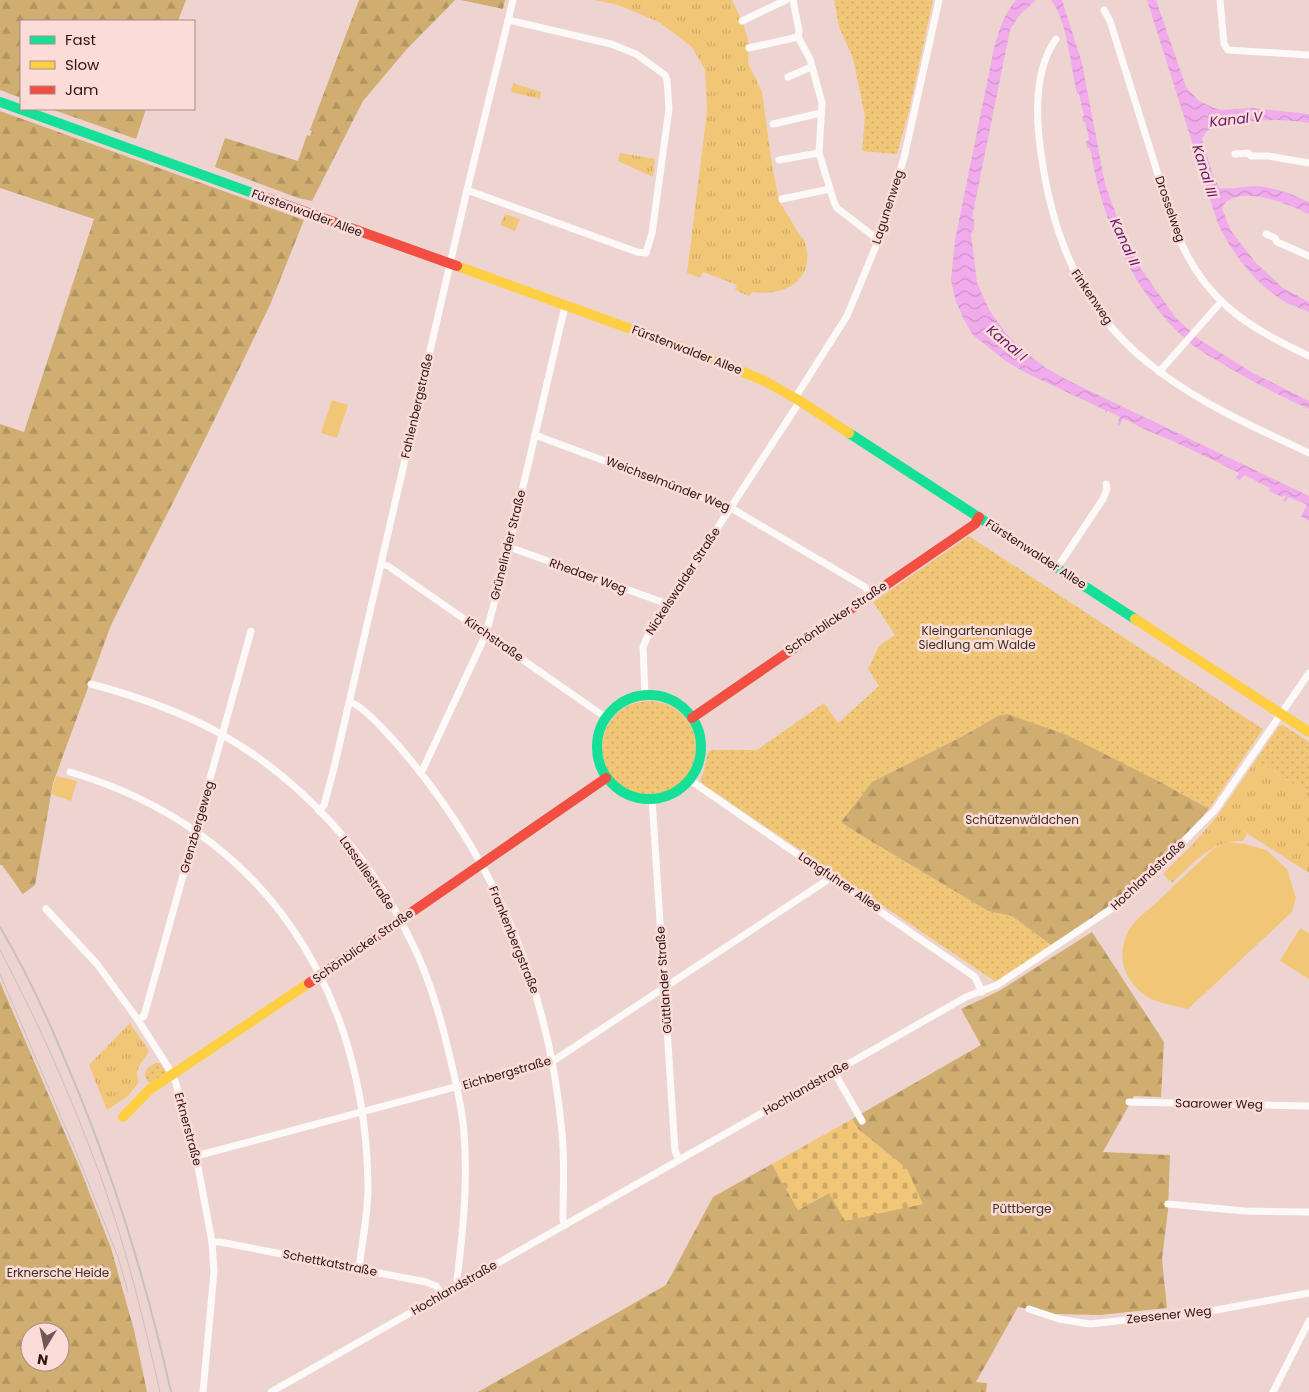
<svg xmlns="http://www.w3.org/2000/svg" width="1309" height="1392" font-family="Poppins,sans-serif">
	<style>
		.grass { fill: url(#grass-dots) }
		.forest { fill: url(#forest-firs); fill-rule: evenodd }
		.cemetery { fill: url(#cemetery-stones) }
		.park { fill: url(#park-tufts) }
		.pitch { fill: #f1c777 }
		.water { fill: url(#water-waves) }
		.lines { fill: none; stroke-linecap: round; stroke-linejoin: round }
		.street { stroke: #fcf9f8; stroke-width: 7 }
		.fast { stroke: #16e098; stroke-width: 10 }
		.slow { stroke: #ffcf43; stroke-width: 10 }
		.jam { stroke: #f24e42; stroke-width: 10 }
		.tram { stroke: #c8c0c0; stroke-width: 1 }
		.rail { stroke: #c8c0c0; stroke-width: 2 }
		.labels { text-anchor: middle; stroke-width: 5; stroke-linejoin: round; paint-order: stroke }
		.street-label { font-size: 12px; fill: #2e1412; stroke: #fbdcd9 }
		.park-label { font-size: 12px; fill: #3c321c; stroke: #fbdcd9 }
		.water-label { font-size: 14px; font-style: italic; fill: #66166c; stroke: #fbdcd9 }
	</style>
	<defs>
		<pattern id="grass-dots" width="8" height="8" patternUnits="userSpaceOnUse" patternTransform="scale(1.25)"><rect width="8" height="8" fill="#f1c777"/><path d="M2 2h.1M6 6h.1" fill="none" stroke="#cfaa66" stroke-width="1.8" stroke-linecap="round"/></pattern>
		<pattern id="forest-firs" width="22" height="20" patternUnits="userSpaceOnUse" patternTransform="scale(1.25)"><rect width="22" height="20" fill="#d0ad70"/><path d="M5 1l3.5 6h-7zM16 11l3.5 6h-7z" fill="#b39460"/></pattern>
		<pattern id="cemetery-stones" width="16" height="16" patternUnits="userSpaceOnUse" patternTransform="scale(1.25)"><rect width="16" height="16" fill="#f1c777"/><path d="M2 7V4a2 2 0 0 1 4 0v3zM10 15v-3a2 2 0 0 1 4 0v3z" fill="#cfaa66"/></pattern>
		<pattern id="park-tufts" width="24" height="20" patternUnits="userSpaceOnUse" patternTransform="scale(1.25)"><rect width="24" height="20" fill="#f1c777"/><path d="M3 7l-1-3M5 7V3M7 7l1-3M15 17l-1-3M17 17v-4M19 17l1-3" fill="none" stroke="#cfaa66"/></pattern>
		<pattern id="water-waves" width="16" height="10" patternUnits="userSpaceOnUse" patternTransform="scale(1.25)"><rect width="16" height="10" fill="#f1abec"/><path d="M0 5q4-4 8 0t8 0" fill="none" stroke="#cf92c9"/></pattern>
	</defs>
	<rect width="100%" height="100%" fill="#edd4d1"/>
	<g class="grass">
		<polygon points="834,0 933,0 909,111 897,154 862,151 865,116 853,58 839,27"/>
		<polygon points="969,536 1263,729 1209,809 1162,783 985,723 961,737 872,782 841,822 859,834 988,911 1012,916 1051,945 996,982 704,785 700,780 703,774 708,752 712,750 757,750 824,703 838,723 879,686 868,669 879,646 895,635 873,602"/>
		<circle cx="649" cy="748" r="47"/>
		<polygon points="1283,725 1309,742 1309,793 1256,760 1279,726"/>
		<path d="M156,1063H160L166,1073L150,1083C140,1076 147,1066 156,1063Z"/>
	</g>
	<g class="forest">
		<polygon points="0,0 186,0 178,21 21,21 21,98 0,90"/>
		<polygon points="359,0 455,0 406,50 363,101 312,201 298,198 215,167 225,138 298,161 307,135 310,136 312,131 310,130"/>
		<polygon points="461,0 505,0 503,9"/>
		<polygon points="51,109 146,109 136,139"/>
		<polygon points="0,111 304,220 270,305 206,437 111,625 53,783 35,885 23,894 2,865 0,865 0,424 24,432 94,219 0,188"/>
		<path d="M1007,714L1067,735L1162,783L1209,809C1180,840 1152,872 1118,899C1097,916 1074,931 1051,945L1012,916L988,911L859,834L841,822L872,782L961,737L998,716Z"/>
		<polygon points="1092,932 1164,1042 1161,1097 1134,1096 1103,1152 1170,1155 1168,1210 1162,1259 1167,1308 1100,1315 1055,1314 1018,1307 976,1382 987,1383 986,1392 478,1392 666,1285 713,1197 772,1164 798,1210 829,1193 907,1169 858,1129 852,1119 981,1045 961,1009 999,991"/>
		<path d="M0,982L79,1166L111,1248L134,1330L147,1392H0ZM30,1332H60V1362H30Z"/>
	</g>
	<polygon class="cemetery" points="852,1119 858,1129 907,1169 923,1204 845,1221 829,1193 798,1210 772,1164"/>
	<g class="park">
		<path d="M595,0H732L743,23L749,44L748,63L762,92L772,165L779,201L801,237H803C819,276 789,297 752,292L749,296L735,290L737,285L703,272L700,278L687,273L707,111L705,70L692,47L659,22L618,5Z"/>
		<polygon points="513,83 541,92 540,99 511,92"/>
		<polygon points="620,153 655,159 653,177 618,161"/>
		<polygon points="505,214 520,219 515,231 500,225"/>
		<path d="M1256,760L1309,793V873L1242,830L1247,834L1243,841C1212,840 1193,863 1172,883L1163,874L1195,842L1218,815Z"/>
		<path d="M130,1023L149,1051C143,1063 133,1067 139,1082L128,1096L107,1110L89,1065Z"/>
	</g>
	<g class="pitch">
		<polygon points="332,400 348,405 337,438 321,433"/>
		<polygon points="56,776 77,781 71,801 51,794"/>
		<path d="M1227,842L1245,844L1266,850L1287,869L1296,898L1292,912L1188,1009C1176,1006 1162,1004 1151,999C1124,983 1114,956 1130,928C1136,919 1147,911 1155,904C1174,886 1194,867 1213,849Z"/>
		<polygon points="1300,928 1309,933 1309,979 1280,961"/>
	</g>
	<g class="water">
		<path d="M1016,0H1036L1018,17L1010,30L972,218L974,219V229L971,233L977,283L990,311L1004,331L1021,349L1046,368L1069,381L1309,496V521L1301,516L1307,505L1289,497L1285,502L1283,501L1286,496L1284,495L1282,497L1269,491L1270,488L1244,475L1240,480L1236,478L1239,473C1208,457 1176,442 1144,429C1137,426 1131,421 1123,419L1119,426L1117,425L1120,417L1108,411L1105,413V410L1026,373L1007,362L973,335L964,320L955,299L951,279L955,240L994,48C999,30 1004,14 1016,0Z"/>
		<path d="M1051,0H1062L1082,63L1105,184L1121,228L1139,266L1176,318L1200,340L1253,373L1309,401V409C1278,395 1247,379 1218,361C1208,355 1198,350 1189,342C1134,295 1102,222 1091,152L1089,148H1087L1086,142L1089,139L1085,122H1083L1082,117L1084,116L1079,94L1077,93C1071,69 1067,19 1051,0Z"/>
		<path d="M1147,0H1156L1186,87L1199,101L1214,108L1222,110L1252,108L1309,114V123C1278,118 1255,120 1225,125L1224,127L1218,128L1217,126L1207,131L1202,139L1212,173L1219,188C1231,190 1243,186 1255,186C1274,187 1292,194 1309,202V214C1289,204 1235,182 1222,208L1231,231L1256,263L1283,288L1309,302V312C1302,309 1294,306 1287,303C1256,285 1234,256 1218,224Z"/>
	</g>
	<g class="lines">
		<g class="street">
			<polyline points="793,0 799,31 798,37 810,59 822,103 819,153 834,202 837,208 872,235 879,237"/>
			<polyline points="1220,0 1224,44 1228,50 1309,55"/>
			<path d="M1104,10L1110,21L1175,229C1203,300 1244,325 1309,356"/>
			<polyline points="742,21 786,0"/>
			<path d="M1056,39C1033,71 1036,123 1042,160C1055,247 1087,319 1160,372C1205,406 1258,429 1309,453"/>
			<polyline points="749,48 798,37"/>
			<polyline points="788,77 811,67"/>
			<polyline points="773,124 821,113"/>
			<polyline points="1235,154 1248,153 1251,156 1268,156 1309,163"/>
			<polyline points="779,160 819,153"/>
			<polyline points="467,190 637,252 646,253 652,233 669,109 667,80 665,75 636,54 611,44 508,20"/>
			<polyline points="782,199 830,189"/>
			<polyline points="1266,234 1275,238 1277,242 1309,256"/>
			<polyline points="1159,372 1221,302"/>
			<polyline points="795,398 847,316 878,241 904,158 939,0"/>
			<polyline points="535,435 731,508 865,587 871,594"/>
			<polyline points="509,547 662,602 667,606"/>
			<polyline points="382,564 388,566 605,717"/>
			<polyline points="1057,568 1103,499 1107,489 1106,484"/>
			<path d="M91,684C136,696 180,711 221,734C304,781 371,857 412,943C429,977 440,1015 449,1053C455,1079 462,1105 464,1133C468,1182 463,1231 457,1280L460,1284"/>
			<polyline points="645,695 643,647 649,633 800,401"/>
			<path d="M350,702C366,707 400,747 412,762C499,868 550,996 562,1133C565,1161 563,1191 563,1220L565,1225"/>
			<path d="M70,772C264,829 366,989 368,1187C368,1214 362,1242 359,1269"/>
			<polyline points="420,772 423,769 486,634 509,547 565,306"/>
			<polyline points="690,780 975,977 982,992"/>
			<polyline points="652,799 675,1151 679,1160"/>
			<polyline points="319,811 324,805 334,768 467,190 513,0"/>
			<polyline points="46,909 97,964 138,1020 173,1075 176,1084 196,1156 212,1242 214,1272 203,1392"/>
			<polyline points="138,1020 144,1016 251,631"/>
			<polyline points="834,1072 862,1121"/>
			<polyline points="1129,1102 1309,1106"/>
			<polyline points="196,1156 553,1061 832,877"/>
			<polyline points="1168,1204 1245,1211 1309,1212"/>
			<polyline points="212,1242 220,1242 426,1282 436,1286 442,1295"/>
			<polyline points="1029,1309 1059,1319 1090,1324 1216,1310 1309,1293"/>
			<polyline points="271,1392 966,997 997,985 1117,905 1130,895 1215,810 1309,673"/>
			<polyline points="1273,1392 1309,1321"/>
		</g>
		<g class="fast">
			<polyline points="0,102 261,196"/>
			<polyline points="849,433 1135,619"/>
			<circle cx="649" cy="747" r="52"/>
		</g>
		<g class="slow">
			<polyline points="457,266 686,349 763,380 800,401 849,433"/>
			<polyline points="1135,619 1309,732"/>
			<polyline points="123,1117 149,1090 309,983"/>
		</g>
		<g class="jam">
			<polyline points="261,196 457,266"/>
			<polyline points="692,718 975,524 979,517"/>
			<polyline points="309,983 606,778"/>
		</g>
		<g class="tram">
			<path d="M0,950C40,1025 74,1103 103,1183C127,1251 144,1321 160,1392"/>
			<polyline points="0,974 78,1157 118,1257 128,1292"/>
		</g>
		<path class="rail" d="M0,927C25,969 46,1014 65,1060C112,1169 145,1276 171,1392"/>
	</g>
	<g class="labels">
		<g class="street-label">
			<text transform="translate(888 207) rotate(-72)" y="4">Lagunenweg</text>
			<text transform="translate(1170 209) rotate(71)" y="4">Drosselweg</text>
			<text transform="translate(307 213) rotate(20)" y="4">Fürstenwalder Allee</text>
			<text transform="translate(1092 297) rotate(56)" y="4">Finkenweg</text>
			<text transform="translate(687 350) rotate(21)" y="4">Fürstenwalder Allee</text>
			<text transform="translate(417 406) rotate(-77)" y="4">Fahlenbergstraße</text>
			<text transform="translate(668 484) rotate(21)" y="4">Weichselmünder Weg</text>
			<text transform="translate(508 545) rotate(-76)" y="4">Grünelinder Straße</text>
			<text transform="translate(1036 554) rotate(33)" y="4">Fürstenwalder Allee</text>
			<text transform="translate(588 576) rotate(20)" y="4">Rhedaer Weg</text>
			<text transform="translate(683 581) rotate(-57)" y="4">Nickelswalder Straße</text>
			<text transform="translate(836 618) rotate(-34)" y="4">Schönblicker Straße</text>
			<text transform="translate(494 639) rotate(35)" y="4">Kirchstraße</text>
			<text transform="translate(197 827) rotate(-74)" y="4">Grenzbergeweg</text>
			<text transform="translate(367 873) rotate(55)" y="4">Lassallestraße</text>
			<text transform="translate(1148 875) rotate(-43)" y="4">Hochlandstraße</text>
			<text transform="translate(840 882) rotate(34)" y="4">Langfuhrer Allee</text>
			<text transform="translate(514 940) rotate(68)" y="4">Frankenbergstraße</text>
			<text transform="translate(363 946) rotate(-35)" y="4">Schönblicker Straße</text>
			<text transform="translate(664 980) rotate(-94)" y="4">Güttlander Straße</text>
			<text transform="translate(507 1073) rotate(-16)" y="4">Eichbergstraße</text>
			<text transform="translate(806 1088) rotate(-30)" y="4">Hochlandstraße</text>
			<text transform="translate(1219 1104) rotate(1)" y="4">Saarower Weg</text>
			<text transform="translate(188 1129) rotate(75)" y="4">Erknerstraße</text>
			<text transform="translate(330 1263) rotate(11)" y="4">Schettkatstraße</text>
			<text transform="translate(454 1288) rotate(-30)" y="4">Hochlandstraße</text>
			<text transform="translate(1169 1315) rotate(-6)" y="4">Zeesener Weg</text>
		</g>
		<g class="park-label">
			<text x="977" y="635">Kleingartenanlage<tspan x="977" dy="14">Siedlung am Walde</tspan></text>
			<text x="1022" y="824">Schützenwäldchen</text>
			<text x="1022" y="1213">Püttberge</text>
			<text x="58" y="1277">Erknersche Heide</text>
		</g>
		<g class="water-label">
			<text transform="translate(1236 119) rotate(-6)" y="5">Kanal V</text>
			<text transform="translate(1205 171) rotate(73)" y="5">Kanal III</text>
			<text transform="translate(1125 242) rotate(65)" y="5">Kanal II</text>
			<text transform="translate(1007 343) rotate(40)" y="5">Kanal I</text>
		</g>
	</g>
	<rect x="20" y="20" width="175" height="90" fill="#fbdcd9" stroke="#a98c89"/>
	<rect x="30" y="36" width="25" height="8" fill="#16e098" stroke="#a98c89"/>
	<text x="65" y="45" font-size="15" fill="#2e1412">Fast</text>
	<rect x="30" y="61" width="25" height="8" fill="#ffcf43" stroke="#a98c89"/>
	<text x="65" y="70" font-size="15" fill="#2e1412">Slow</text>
	<rect x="30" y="86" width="25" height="8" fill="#f24e42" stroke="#a98c89"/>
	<text x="65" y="95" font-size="15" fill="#2e1412">Jam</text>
	<g transform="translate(45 1347) rotate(190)"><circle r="24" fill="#fbdcd9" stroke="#a98c89"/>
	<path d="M0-4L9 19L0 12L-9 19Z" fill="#715755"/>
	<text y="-8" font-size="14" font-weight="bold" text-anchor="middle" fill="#2e1412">N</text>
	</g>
</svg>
